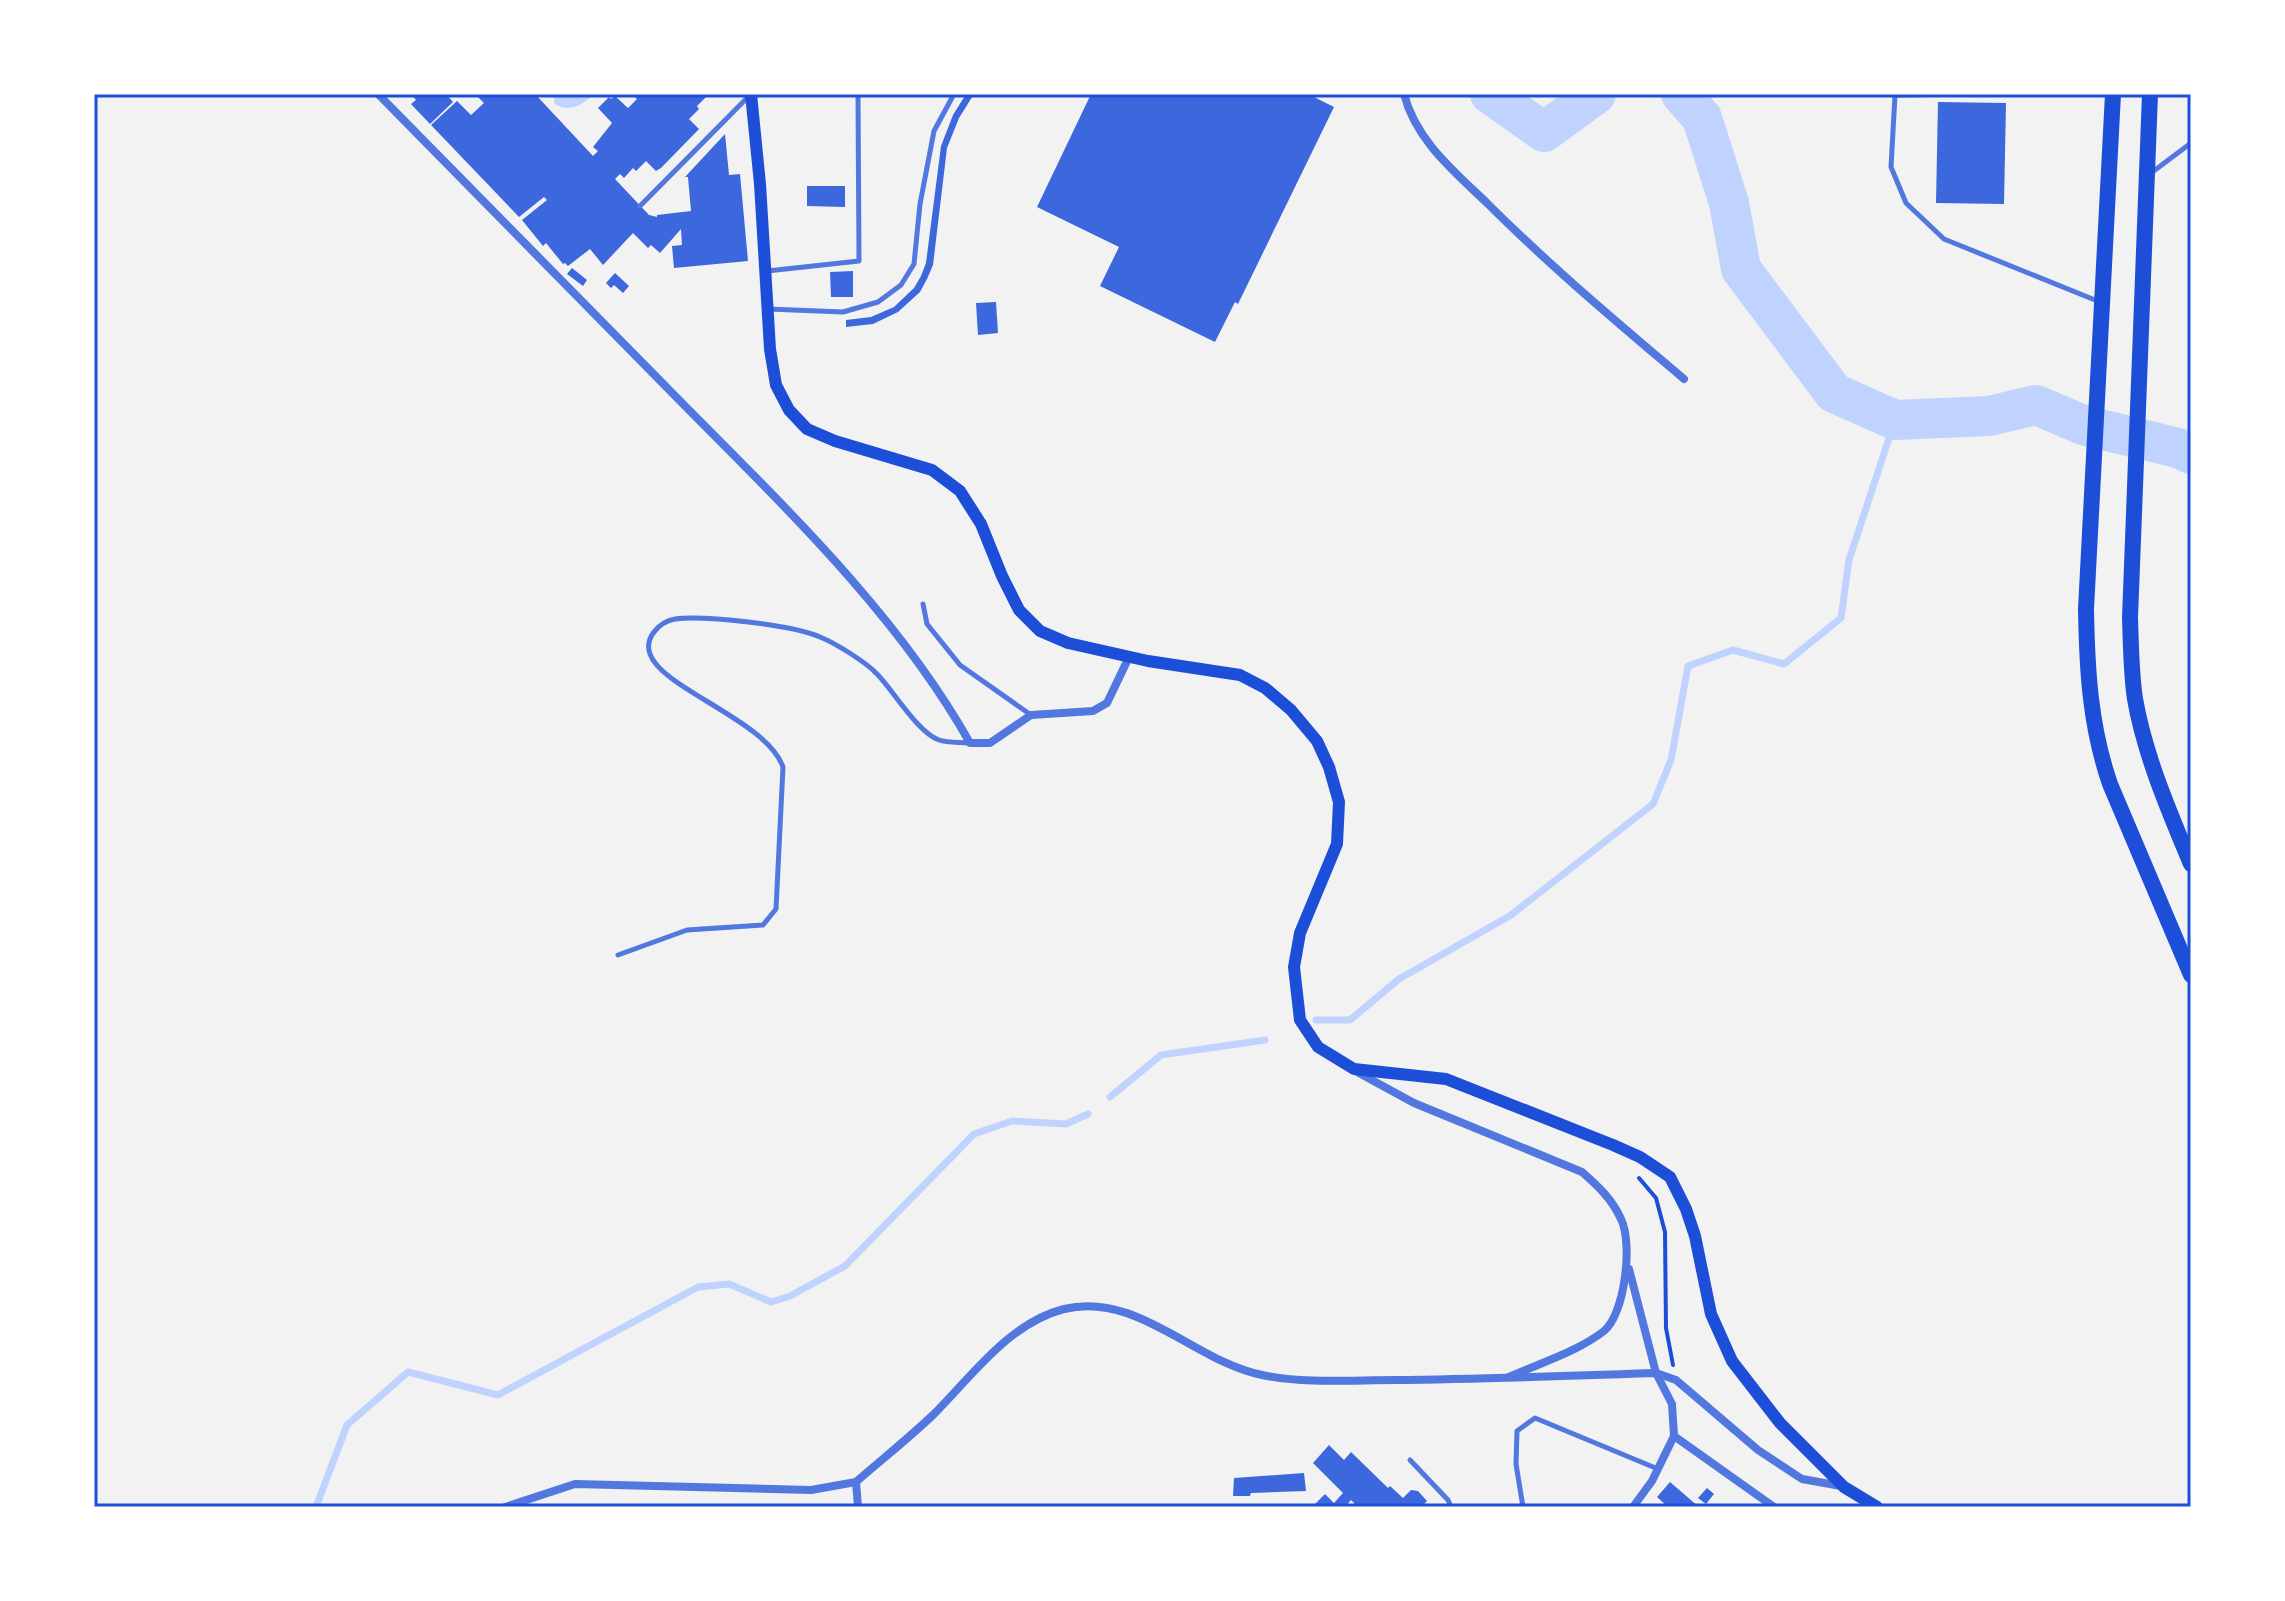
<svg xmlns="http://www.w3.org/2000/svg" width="2285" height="1601" font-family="'Exo 2',sans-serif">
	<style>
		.water { fill: #bfd3fe }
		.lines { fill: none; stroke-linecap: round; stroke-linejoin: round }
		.stream { stroke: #bfd3fe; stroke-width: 7 }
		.river { stroke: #bfd3fe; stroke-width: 40 }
		.building { fill: #3d67dc }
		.path { stroke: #1d4ed8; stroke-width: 4 }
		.service { stroke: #5277de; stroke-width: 5 }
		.minor { stroke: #5277de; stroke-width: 8 }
		.secondary { stroke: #1d4ed8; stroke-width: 12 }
		.trunk { stroke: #1d4ed8; stroke-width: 16 }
		.neatline { fill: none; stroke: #1d4ed8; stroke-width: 3 }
	</style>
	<rect width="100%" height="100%" fill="#f2f2f2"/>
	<path class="water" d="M553,94H594C582,105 570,113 555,104Z"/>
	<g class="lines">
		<g class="stream">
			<polyline points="1316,1020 1350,1020 1399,979 1511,915 1653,804 1671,760 1688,666 1733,650 1784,664 1841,618 1849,560 1895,420"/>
			<polyline points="1110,1097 1161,1055 1265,1040"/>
			<polyline points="316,1507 347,1425 408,1372 498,1395 698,1287 729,1284 771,1302 790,1296 845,1266 974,1134 1012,1121 1066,1124 1088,1114"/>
		</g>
		<g class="river">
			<polyline points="1490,94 1544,132 1596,94"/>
			<polyline points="1681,94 1702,118 1729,203 1741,269 1834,393 1895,420 1989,416 2036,405 2083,425 2178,448 2191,454"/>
		</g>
	</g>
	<g class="building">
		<polygon points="411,94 446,94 453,102 430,124 411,104 416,100"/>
		<polygon points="475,94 535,94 593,156 598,151 593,147 612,123 598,108 609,97 611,99 615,96 628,108 637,99 632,94 703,94 706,97 697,106 699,109 689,119 699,129 661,168 656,171 646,161 636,171 633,168 624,178 620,174 615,179 649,215 657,217 657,215 691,211 688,177 685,177 725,134 729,175 740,174 748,261 674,268 672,246 682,245 681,229 660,253 651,245 648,248 633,233 603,265 590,249 568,266 565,263 563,264 546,243 543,246 522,220 547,200 544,197 519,217 431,125 457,101 471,115 484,103"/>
		<polygon points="966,94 974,94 959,118 947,148 933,265 927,279 920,292 898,312 873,324 846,327 846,320 871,317 894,307 914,288 921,276 926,263 941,146 953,115"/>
		<polygon points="1091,94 1308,94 1334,107 1238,304 1235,302 1215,342 1100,286 1119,247 1037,207"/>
		<polygon points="1938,102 2006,103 2004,204 1936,203"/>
		<polygon points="807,186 845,186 845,207 807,206"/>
		<polygon points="572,268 587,280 583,286 567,274"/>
		<polygon points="853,271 853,297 831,297 830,272"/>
		<polygon points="615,273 629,286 623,293 614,285 611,288 606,283"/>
		<polygon points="996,302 998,333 978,335 976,303"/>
		<polygon points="1329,1445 1344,1460 1351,1452 1388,1488 1390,1486 1403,1498 1411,1490 1418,1491 1427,1501 1421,1507 1358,1507 1351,1500 1345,1507 1312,1507 1325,1494 1334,1503 1343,1493 1313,1463"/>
		<polygon points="1304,1473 1306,1491 1251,1493 1250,1496 1233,1496 1234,1478"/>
		<polygon points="1670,1482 1699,1507 1668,1507 1657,1497"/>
		<polygon points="1707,1488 1714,1494 1706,1504 1698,1498"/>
	</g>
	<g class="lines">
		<polyline class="path" points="1639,1178 1656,1198 1665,1232 1666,1328 1673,1365"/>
		<g class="service">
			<polyline points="1967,94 1895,95 1891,167 1906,203 1944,239 2100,302"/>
			<polyline points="2151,173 2191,143"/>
			<polyline points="640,206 749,96"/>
			<polyline points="767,271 859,261 858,94"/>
			<polyline points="768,309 843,312 878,302 901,285 914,264 920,204 934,131 954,94"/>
			<polyline points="923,604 927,624 960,665 1031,715"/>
			<path d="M618,955L687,930L763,925L776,909L783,767C766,720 662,689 650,654C644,638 659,622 675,619C704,615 793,625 820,637C835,643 866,662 877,674C893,690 918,733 939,740C948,743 960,742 969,743"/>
			<polyline points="1410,1460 1448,1500 1451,1507"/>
			<polyline points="1523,1507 1516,1464 1517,1431 1535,1418 1658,1469"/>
		</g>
		<g class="minor">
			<path d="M378,94C481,199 585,304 689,410C789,511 900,618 970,743H990L1031,715L1093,711L1107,703L1129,657"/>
			<path d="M1404,94C1416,141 1455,172 1488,204C1550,266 1617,322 1684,379"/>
			<path d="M1359,1073L1414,1103L1582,1172C1598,1186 1612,1199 1621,1219C1633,1243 1625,1314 1604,1331C1577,1352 1540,1363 1509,1377"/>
			<polyline points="1629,1269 1656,1373 1672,1404 1674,1436 1652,1481 1633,1507"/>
			<polyline points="1674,1436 1774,1507"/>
			<polyline points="505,1507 575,1484 811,1490 856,1482"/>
			<path d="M858,1507L856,1482C881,1460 909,1438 934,1414C972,1376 1009,1323 1064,1309C1137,1291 1195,1362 1262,1375C1305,1384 1351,1380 1395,1380C1482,1379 1569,1376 1656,1373L1676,1380L1758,1450L1802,1479L1841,1486"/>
		</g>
		<polyline class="secondary" points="751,94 760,184 770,349 776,385 789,410 807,429 835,441 932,470 960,491 981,524 1002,576 1019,610 1040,631 1068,643 1148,661 1240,675 1265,688 1291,710 1317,741 1329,767 1339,802 1337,844 1300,933 1294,967 1300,1020 1318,1047 1354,1069 1446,1079 1613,1145 1640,1157 1670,1177 1686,1209 1695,1236 1711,1314 1732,1361 1780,1423 1844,1487 1877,1507"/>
		<g class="trunk">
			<path d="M2113,94L2086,609C2087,670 2090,726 2110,784L2191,975"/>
			<path d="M2150,94L2130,618C2131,645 2131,672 2135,699C2145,756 2169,811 2191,864"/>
		</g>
	</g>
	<rect width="2285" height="1601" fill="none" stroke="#ffffff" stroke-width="192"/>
	<rect x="96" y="96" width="2093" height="1409" class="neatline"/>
</svg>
